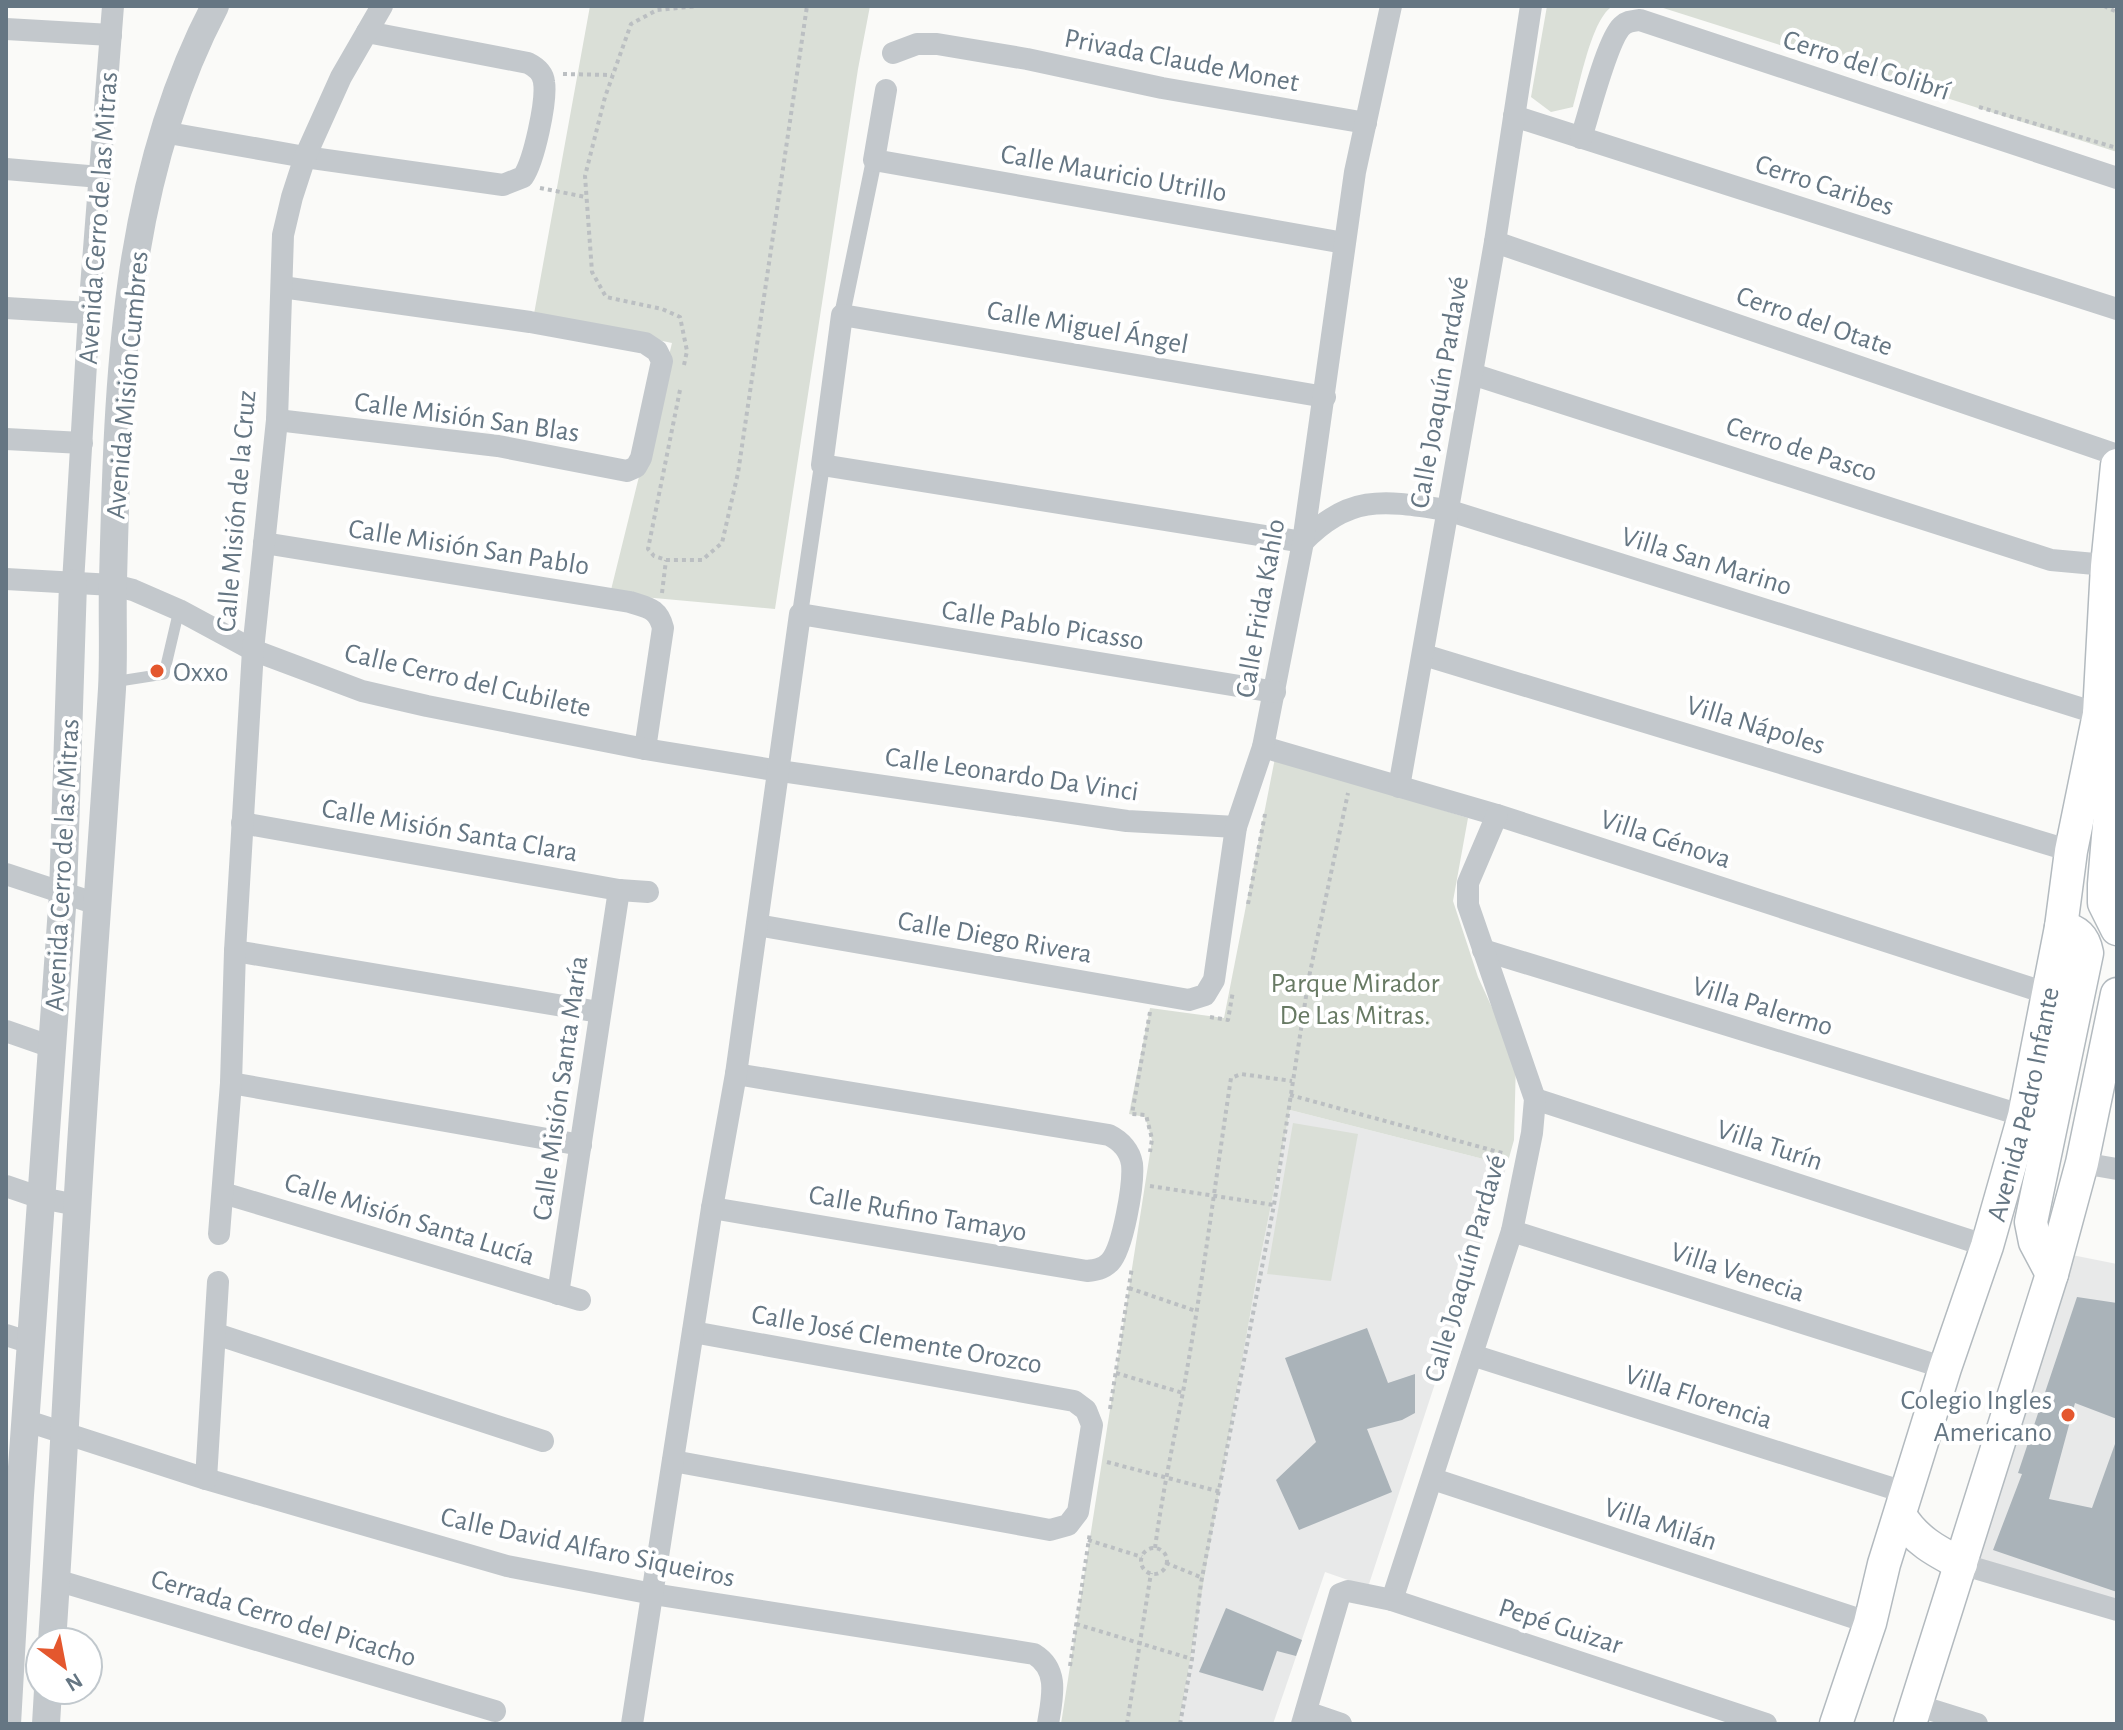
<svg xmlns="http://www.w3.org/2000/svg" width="2123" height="1730" font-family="'Alegreya Sans',sans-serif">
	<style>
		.built { fill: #e8e9e9 }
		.green { fill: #dadfd7 }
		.building { fill: #aab3b9 }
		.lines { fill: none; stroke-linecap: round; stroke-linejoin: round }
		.secondary-casing { stroke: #b3babf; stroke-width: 35 }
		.path { stroke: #bbbfc2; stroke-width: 4; stroke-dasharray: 4 4; stroke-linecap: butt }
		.service { stroke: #c3c8cc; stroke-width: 11 }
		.pedestrian { stroke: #c3c8cc; stroke-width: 16 }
		.minor { stroke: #c3c8cc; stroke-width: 22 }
		.tertiary { stroke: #c3c8cc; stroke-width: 28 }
		.secondary { stroke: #fff; stroke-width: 32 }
		.poi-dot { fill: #e4572e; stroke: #fff; stroke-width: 3 }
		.labels { text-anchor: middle; stroke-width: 8; stroke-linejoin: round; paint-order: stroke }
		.street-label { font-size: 28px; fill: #657683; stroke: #fff }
		.poi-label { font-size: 28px; fill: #657683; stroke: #fff; text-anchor: start }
		.park-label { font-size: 28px; fill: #687a64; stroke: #fff }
	</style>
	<rect width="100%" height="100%" fill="#fafaf8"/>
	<g class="built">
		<polygon points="1290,1110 1507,1165 1368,1587 1325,1572 1273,1724 1179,1724 1257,1275"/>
		<polygon points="2067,1254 2117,1264 2117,1596 2114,1608 1976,1566"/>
	</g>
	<g class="green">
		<polygon points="590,6 870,6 858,69 775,609 610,594 672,343 534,314"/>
		<path d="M1547,6H1613C1592,17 1580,84 1573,107L1551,112L1531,97Z"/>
		<polygon points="1657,6 2108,6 2117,11 2117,152"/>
		<polygon points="1275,758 1468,818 1453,901 1478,977 1516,1060 1514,1140 1507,1165 1290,1110 1257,1275 1179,1724 1061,1724 1152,1140 1145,1117 1129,1114 1150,1008 1224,1018"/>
		<polygon points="1293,1123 1358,1134 1331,1281 1267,1274"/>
	</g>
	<g class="building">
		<polygon points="2077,1297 2117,1303 2117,1419 2075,1403 2049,1499 2092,1508 2115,1444 2117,1444 2117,1592 1993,1550 2022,1474 2018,1473"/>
		<polygon points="1367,1328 1388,1383 1415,1374 1415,1413 1402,1420 1367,1429 1392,1492 1299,1530 1276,1480 1316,1442 1285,1358"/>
		<polygon points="1226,1608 1302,1640 1296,1656 1277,1651 1263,1691 1199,1672"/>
	</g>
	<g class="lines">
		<g class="secondary-casing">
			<g id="secondary">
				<polyline points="2106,707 2099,714 2112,725 2116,741 2104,884 2104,903 2117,929"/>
				<path d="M2052,1274L2035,1242L2031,1222L2087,953C2084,937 2077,931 2061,927"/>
				<path d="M1900,1515C1915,1540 1936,1551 1961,1564"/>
				<path id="s1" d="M1836,1724L1870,1623L1884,1564L1945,1368L1987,1246L2024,1116L2061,927L2071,851L2099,714L2107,566L2117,465"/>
				<polyline points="1910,1724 2052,1274 2082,1163 2117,994"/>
			</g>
		</g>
		<g class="path">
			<polyline points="2104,6 2117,12"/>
			<polyline points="563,74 612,75"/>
			<polyline points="1979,107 2117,148"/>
			<polyline points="540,188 586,197"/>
			<polyline points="684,365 687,351 680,317 662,309 606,297 592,272 585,176 605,97 631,24 657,10 698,6"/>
			<polyline points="680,390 648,549 654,556 666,560 702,560 722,543 738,473 807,6"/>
			<polyline points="662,593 666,560"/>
			<polyline points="1248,904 1265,814"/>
			<polyline points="1150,1012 1132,1114 1146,1115 1152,1139 1150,1152"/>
			<polyline points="1210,1017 1228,1020 1233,991"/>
			<polyline points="1290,1095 1506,1154"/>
			<polyline points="1150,1186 1274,1205"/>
			<polyline points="1129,1288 1196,1311"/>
			<polyline points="1116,1373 1183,1393"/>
			<polyline points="1110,1409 1132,1267"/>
			<polyline points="1107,1462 1221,1492"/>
			<polyline points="1088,1540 1142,1557"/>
			<path d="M1155,1548C1162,1495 1173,1444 1183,1392C1202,1288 1215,1183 1231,1078L1241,1074L1292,1081"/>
			<circle cx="1154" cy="1561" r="13"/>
			<polyline points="1166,1563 1203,1578"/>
			<polyline points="1076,1624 1192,1659"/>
			<polyline points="1070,1666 1090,1532"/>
			<polyline points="1127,1724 1151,1573"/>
			<polyline points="1180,1724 1192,1659 1201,1583 1274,1205 1309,977 1348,793"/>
		</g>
		<polyline class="service" points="113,682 164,674 179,610"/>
		<g class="pedestrian">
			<polyline points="842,315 874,160"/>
			<polyline points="800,614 822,465"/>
		</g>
		<g class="minor">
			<polyline points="6,29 111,35"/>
			<polyline points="893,53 917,44 937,44 1027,59 1162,88 1366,123"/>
			<polyline points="886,90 874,160 1344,243"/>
			<polyline points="1514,116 2117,309"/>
			<path d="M163,132L305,157L503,185L523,177C534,161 547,101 544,82C543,72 536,67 528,63L367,32"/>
			<path d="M1581,138C1589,114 1607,40 1622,26C1627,21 1633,21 1640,20L2117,178"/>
			<polyline points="6,169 100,177"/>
			<polyline points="1495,242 2117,455"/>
			<polyline points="6,308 89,313"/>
			<polyline points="1472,374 2051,560 2117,566"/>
			<path d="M1325,397L842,315L822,465L1303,542C1350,493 1386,501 1447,510L2099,714"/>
			<polyline points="277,420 498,446 627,471 636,467 641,458 662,361 657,351 645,343 530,322 282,287"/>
			<polyline points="6,439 82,443"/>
			<path d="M264,543L630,602C648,608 658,608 663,628L645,749"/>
			<polyline points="6,579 113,585 133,590 179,610 253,650 362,691 427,706 645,749 780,771 1127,821 1236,827"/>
			<polyline points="73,583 89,313 113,6"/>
			<polyline points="1424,655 2071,851"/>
			<polyline points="1263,747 1497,815 2049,994"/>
			<polyline points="1399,787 1495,242 1531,6"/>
			<polyline points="242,823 619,890 648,892"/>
			<polyline points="6,874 97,904"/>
			<polyline points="757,925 1189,1000 1205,995 1214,980 1236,827 1263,747 1303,542 1355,172 1391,6"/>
			<polyline points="1483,950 2024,1116"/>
			<polyline points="235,951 599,1012"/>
			<polyline points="6,1031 52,1047"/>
			<polyline points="231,1083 581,1145"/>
			<polyline points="1535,1099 1987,1246"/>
			<polyline points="2082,1163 2117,1169"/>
			<polyline points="6,1186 41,1198 77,1205"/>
			<polyline points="223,1193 580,1300"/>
			<path d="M712,1208L1087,1271C1096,1270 1103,1269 1110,1262C1123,1248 1134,1184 1132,1164C1130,1151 1121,1141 1109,1135L736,1074"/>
			<polyline points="1512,1231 1945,1368"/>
			<polyline points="219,1234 231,1083 235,951 253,650 277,420 283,235 292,197 305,157 341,77 382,6"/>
			<polyline points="558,1294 619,890"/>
			<polyline points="216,1334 543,1441"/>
			<polyline points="6,1335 31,1343"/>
			<polyline points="1472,1355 1907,1493"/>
			<path d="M27,1421L206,1479L507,1566L653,1594L1034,1654C1060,1670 1052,1698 1048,1724"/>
			<polyline points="673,1461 1050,1530 1068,1525 1078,1512 1092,1425 1086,1410 1074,1401 693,1332"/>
			<polyline points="206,1479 218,1282"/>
			<polyline points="1433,1479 1870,1623"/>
			<polyline points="1961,1564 2117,1610"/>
			<polyline points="56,1580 495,1711"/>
			<polyline points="1392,1600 1512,1231 1532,1133 1535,1099 1468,905 1468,883 1497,815"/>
			<polyline points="1916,1705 1977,1724"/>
			<polyline points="1306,1712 1341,1724"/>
			<polyline points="632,1724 712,1208 736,1074 800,614 1275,692"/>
			<polyline points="1302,1724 1340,1594 1348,1591 1392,1600 1766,1724"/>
		</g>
		<g class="tertiary">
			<path d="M52,1642C62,1498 68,1355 77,1211C87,1037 101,863 112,689C114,653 112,617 113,581C118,386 122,183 215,6"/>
			<polyline points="7,1724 20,1495 63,894 73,583"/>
			<polyline points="46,1724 48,1690"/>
		</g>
		<use href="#secondary" class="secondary"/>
	</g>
	<g class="poi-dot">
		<circle cx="157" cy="671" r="8"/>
		<circle cx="2068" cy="1415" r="8"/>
	</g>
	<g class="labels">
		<g class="street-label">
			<text transform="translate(1182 59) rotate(11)" y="10">Privada Claude Monet</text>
			<text transform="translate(1867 64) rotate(18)" y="10">Cerro del Colibrí</text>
			<text transform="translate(1114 172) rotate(10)" y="10">Calle Mauricio Utrillo</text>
			<text transform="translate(1825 184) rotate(18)" y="10">Cerro Caribes</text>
			<text transform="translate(97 218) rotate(-86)" y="10">Avenida Cerro de las Mitras</text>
			<text transform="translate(1815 320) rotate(19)" y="10">Cerro del Otate</text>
			<text transform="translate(1088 326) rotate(10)" y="10">Calle Miguel Ángel</text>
			<text transform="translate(126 385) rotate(-85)" y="10">Avenida Misión Cumbres</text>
			<text transform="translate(1438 392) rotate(-80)" y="10">Calle Joaquín Pardavé</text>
			<text transform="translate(467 416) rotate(8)" y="10">Calle Misión San Blas</text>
			<text transform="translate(1802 448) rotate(18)" y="10">Cerro de Pasco</text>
			<text transform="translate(235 511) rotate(-85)" y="10">Calle Misión de la Cruz</text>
			<text transform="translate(469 546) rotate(9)" y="10">Calle Misión San Pablo</text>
			<text transform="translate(1707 560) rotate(17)" y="10">Villa San Marino</text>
			<text transform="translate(1259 608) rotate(-80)" y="10">Calle Frida Kahlo</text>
			<text transform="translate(1043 624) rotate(9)" y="10">Calle Pablo Picasso</text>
			<text transform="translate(468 679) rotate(13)" y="10">Calle Cerro del Cubilete</text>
			<text transform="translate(1756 724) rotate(17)" y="10">Villa Nápoles</text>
			<text transform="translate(1012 773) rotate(8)" y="10">Calle Leonardo Da Vinci</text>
			<text transform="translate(450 829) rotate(10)" y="10">Calle Misión Santa Clara</text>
			<text transform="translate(1666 838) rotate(18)" y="10">Villa Génova</text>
			<text transform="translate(61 865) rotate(-87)" y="10">Avenida Cerro de las Mitras</text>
			<text transform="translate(995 936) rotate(10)" y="10">Calle Diego Rivera</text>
			<text transform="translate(1763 1005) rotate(17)" y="10">Villa Palermo</text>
			<text transform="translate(559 1088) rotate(-82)" y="10">Calle Misión Santa María</text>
			<text dy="10" stroke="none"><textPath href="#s1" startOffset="648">Avenida Pedro Infante</textPath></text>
			<text transform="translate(1770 1144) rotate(18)" y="10">Villa Turín</text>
			<text transform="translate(918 1212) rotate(10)" y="10">Calle Rufino Tamayo</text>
			<text transform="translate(410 1218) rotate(17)" y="10">Calle Misión Santa Lucía</text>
			<text transform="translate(1464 1268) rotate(-74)" y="10">Calle Joaquín Pardavé</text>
			<text transform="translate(1738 1271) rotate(18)" y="10">Villa Venecia</text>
			<text transform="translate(897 1338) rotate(10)" y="10">Calle José Clemente Orozco</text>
			<text transform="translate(1699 1396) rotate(18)" y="10">Villa Florencia</text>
			<text transform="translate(1661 1523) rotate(18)" y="10">Villa Milán</text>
			<text transform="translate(588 1546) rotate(12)" y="10">Calle David Alfaro Siqueiros</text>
			<text transform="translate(284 1617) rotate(17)" y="10">Cerrada Cerro del Picacho</text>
			<text transform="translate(1561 1625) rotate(18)" y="10">Pepé Guizar</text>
		</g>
		<g class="poi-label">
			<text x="173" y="681">Oxxo</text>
			<text x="2052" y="1409" text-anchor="end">Colegio Ingles<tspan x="2052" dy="32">Americano</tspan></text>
		</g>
		<g class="park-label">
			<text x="1355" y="992">Parque Mirador<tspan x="1355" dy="32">De Las Mitras.</tspan></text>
		</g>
	</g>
	<rect width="2123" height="1730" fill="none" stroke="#657683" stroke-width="16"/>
	<g transform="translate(64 1666) rotate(148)"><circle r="38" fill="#ffffff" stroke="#c1c8cd" stroke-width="2"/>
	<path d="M0-6L14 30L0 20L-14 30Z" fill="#e4572e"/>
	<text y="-12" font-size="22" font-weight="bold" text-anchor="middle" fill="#657683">N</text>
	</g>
</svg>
